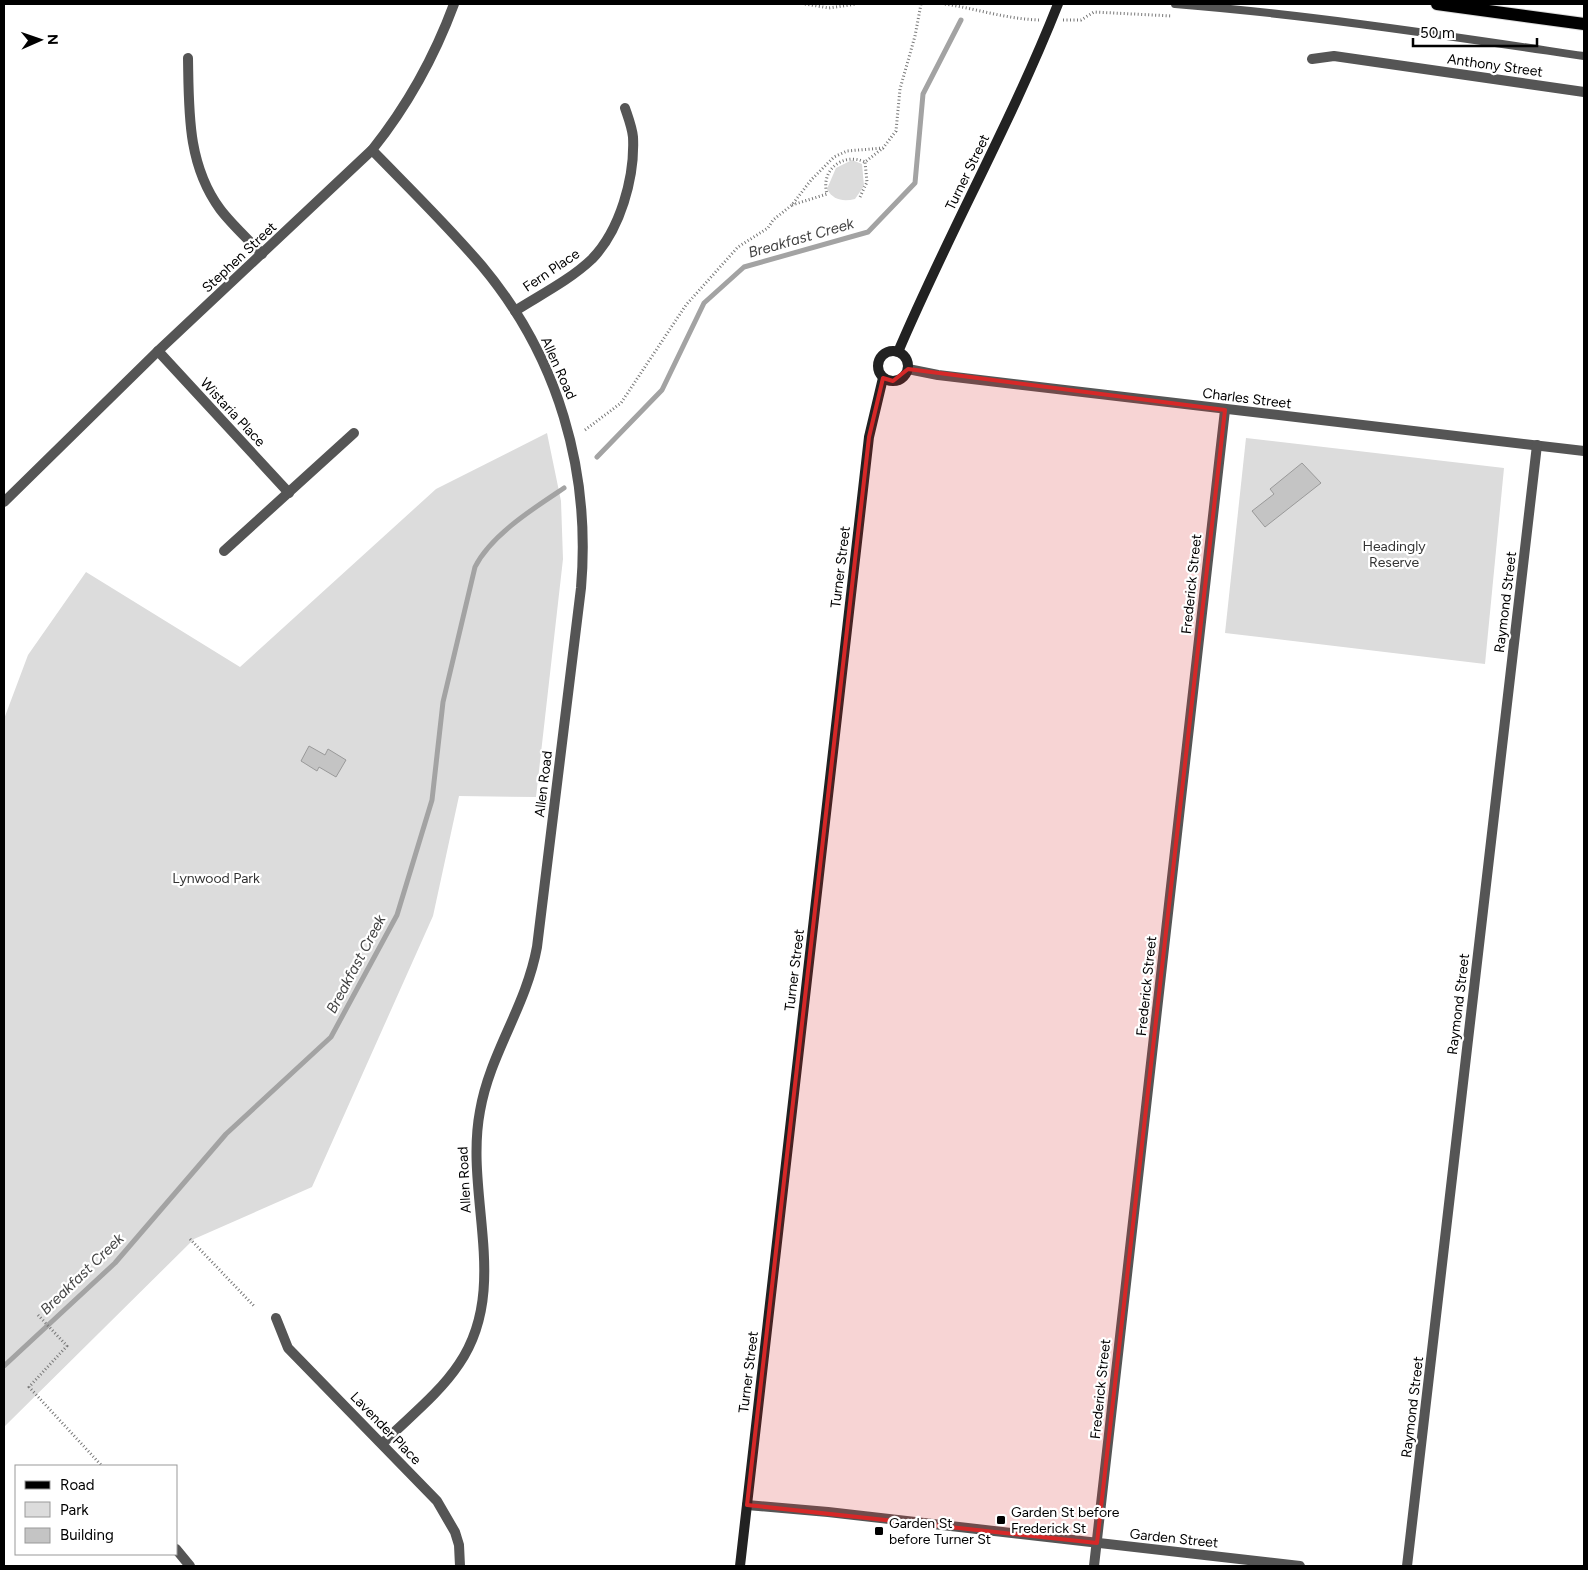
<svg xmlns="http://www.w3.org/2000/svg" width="1588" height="1570" font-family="Figtree,sans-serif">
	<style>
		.green { fill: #dcdcdc }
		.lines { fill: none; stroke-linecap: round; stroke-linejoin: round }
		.stream { stroke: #a3a3a3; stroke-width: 5 }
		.building { fill: #c4c4c4; stroke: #999 }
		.primary-casing { stroke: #dbdbdb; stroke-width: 14 }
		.path { stroke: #777; stroke-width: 3; stroke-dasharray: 1 2.5; stroke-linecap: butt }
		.lane { stroke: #555; stroke-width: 8 }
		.street { stroke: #555; stroke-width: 10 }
		.secondary { stroke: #222; stroke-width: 10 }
		.primary { stroke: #000; stroke-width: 12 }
		.marked { fill: #d62828; fill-opacity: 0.2; stroke: #d62828; stroke-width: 4; stroke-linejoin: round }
		.poi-dot { fill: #000; stroke: #fff; stroke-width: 2 }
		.labels { text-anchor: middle; stroke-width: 4.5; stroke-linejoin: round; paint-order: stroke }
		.street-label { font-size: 14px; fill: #000; stroke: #fff }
		.park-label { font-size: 14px; fill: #333; stroke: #fff }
		.poi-label { font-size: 14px; fill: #000; stroke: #fff; text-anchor: start }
		.water-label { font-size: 15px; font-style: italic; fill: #444; stroke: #fff }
	</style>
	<rect width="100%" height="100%" fill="#fff"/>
	<g class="green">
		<path d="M852,160L862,164L864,186L855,199C843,202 833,200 827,189L836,168Z"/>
		<polygon points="547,433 561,501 563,559 536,797 459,796 433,916 312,1187 194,1239 4,1427 4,719 28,655 86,572 240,667 436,489"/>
		<polygon points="1246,438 1504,468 1485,664 1225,633"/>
	</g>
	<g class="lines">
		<g class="stream">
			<polyline points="597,457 662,390 704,303 744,267 868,232 915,183 923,94 961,20"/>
			<path d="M4,1366L115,1263L226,1134L331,1037L397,915L432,800L443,702L475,567C491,535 534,508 564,488"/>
		</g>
	</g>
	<g class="building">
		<polygon points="1302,463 1321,483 1265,527 1252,511 1274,494 1270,489"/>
		<polygon points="309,746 325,755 328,749 346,760 336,777 319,767 317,771 301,761"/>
	</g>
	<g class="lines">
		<g class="primary-casing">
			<polyline id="primary" points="1437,4 1584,24"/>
		</g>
		<g class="path">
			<polyline points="805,4 829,8 856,4"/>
			<path d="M945,4C977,9 1007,19 1039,20"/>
			<polyline points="1063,20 1081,20 1094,12 1172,16"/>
			<polyline points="860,197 867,182 865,162"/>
			<path d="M792,205L827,194C820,170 843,152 865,162L883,148"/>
			<polyline points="585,430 621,403 686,305 738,247 768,228 773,220 792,205 811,180 834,157 847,151 883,148 896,131 900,89 915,36 921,4"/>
			<polyline points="190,1239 255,1307"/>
			<polyline points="38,1315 67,1346 29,1387 102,1466"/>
		</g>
		<path class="lane" d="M1175,4C1312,15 1448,36 1584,56"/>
		<g class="street">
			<path d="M188,58C189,111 187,164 220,209C232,225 248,239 262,254"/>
			<polyline points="1312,59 1334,56 1584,92"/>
			<path d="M372,150C409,188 448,226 482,266C558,357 591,470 581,588L537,947C526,1007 490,1053 480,1111C464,1195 511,1288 459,1364C439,1394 408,1418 383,1443"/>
			<path d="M515,311C540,295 570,280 592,259C620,230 635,178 633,137C632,127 628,117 625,108"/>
			<polyline points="158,351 289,493"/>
			<polyline points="908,369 938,375 1584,451"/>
			<path d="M4,502L158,351L372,150C408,105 434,58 454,4"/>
			<polyline points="224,551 354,433"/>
			<polyline points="276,1318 288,1348 437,1501 455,1532 459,1545 460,1566"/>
			<polyline points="747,1505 828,1512 1300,1566"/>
			<polyline points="176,1549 190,1566"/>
			<polyline points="1094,1566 1225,410"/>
			<polyline points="1407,1566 1537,445"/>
		</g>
		<g class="secondary">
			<circle cx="893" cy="366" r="15"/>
			<path d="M898,352C948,234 1011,123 1058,4"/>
			<polyline points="740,1566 869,437 883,378"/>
		</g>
		<use href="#primary" class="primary"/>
	</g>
	<path class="marked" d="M908,369L1225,410L1097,1543L747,1505L869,437L883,378L893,381Z"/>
	<g class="poi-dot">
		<rect x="996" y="1515" width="10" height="10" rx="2.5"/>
		<rect x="874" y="1526" width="10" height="10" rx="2.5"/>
	</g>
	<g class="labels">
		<g class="street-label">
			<text transform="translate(1495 65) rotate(8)" y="5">Anthony Street</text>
			<text transform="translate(967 172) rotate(-64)" y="5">Turner Street</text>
			<text transform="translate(239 257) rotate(-43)" y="5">Stephen Street</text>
			<text transform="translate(551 270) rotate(-34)" y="5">Fern Place</text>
			<text transform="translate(559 368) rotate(66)" y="5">Allen Road</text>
			<text transform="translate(1247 398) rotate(7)" y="5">Charles Street</text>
			<text transform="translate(233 412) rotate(47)" y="5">Wistaria Place</text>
			<text transform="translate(840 567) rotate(-83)" y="5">Turner Street</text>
			<text transform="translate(1191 584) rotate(-84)" y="5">Frederick Street</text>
			<text transform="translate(1505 602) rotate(-83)" y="5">Raymond Street</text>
			<text transform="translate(543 784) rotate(-83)" y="5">Allen Road</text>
			<text transform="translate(794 970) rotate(-83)" y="5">Turner Street</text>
			<text transform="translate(1146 986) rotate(-84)" y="5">Frederick Street</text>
			<text transform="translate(1458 1004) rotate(-83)" y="5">Raymond Street</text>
			<text transform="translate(464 1180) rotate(-93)" y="5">Allen Road</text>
			<text transform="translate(748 1372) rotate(-83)" y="5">Turner Street</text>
			<text transform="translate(1100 1389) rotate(-84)" y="5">Frederick Street</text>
			<text transform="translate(1412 1407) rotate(-83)" y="5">Raymond Street</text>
			<text transform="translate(386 1428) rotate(46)" y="5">Lavender Place</text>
			<text transform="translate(1174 1538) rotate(6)" y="5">Garden Street</text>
		</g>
		<g class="park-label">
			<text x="1394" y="551">Headingly<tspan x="1394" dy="16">Reserve</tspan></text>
			<text x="216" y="883">Lynwood Park</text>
		</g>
		<g class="poi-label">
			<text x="1011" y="1517">Garden St before<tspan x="1011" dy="16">Frederick St</tspan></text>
			<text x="889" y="1528">Garden St<tspan x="889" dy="16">before Turner St</tspan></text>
		</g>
		<g class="water-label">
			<text transform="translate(801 238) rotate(-16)" y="5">Breakfast Creek</text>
			<text transform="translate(356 964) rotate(-62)" y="5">Breakfast Creek</text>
			<text transform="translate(82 1274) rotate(-44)" y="5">Breakfast Creek</text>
		</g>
	</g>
	<rect width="1588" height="1570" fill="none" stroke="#000000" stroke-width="10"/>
	<rect x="15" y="1465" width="162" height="90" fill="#ffffff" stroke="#999999"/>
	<rect x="25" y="1481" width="25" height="8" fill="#000000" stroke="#999999"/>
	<text x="60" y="1490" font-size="15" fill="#000000">Road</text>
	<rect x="25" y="1502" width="25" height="15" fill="#dcdcdc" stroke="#999999"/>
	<text x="60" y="1515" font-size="15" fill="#000000">Park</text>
	<rect x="25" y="1528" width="25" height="15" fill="#c4c4c4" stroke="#999999"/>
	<text x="60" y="1540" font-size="15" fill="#000000">Building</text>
	<g transform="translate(40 40) rotate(88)" stroke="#ffffff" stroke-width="4" paint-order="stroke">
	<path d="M0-4L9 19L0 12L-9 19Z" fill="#000000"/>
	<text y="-8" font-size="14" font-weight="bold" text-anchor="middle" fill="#000000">N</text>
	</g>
	<path d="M1413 38v8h124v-8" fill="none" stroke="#000000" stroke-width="2.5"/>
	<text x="1420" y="38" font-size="15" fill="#000000" stroke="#ffffff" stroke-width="4" paint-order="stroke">50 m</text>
</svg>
